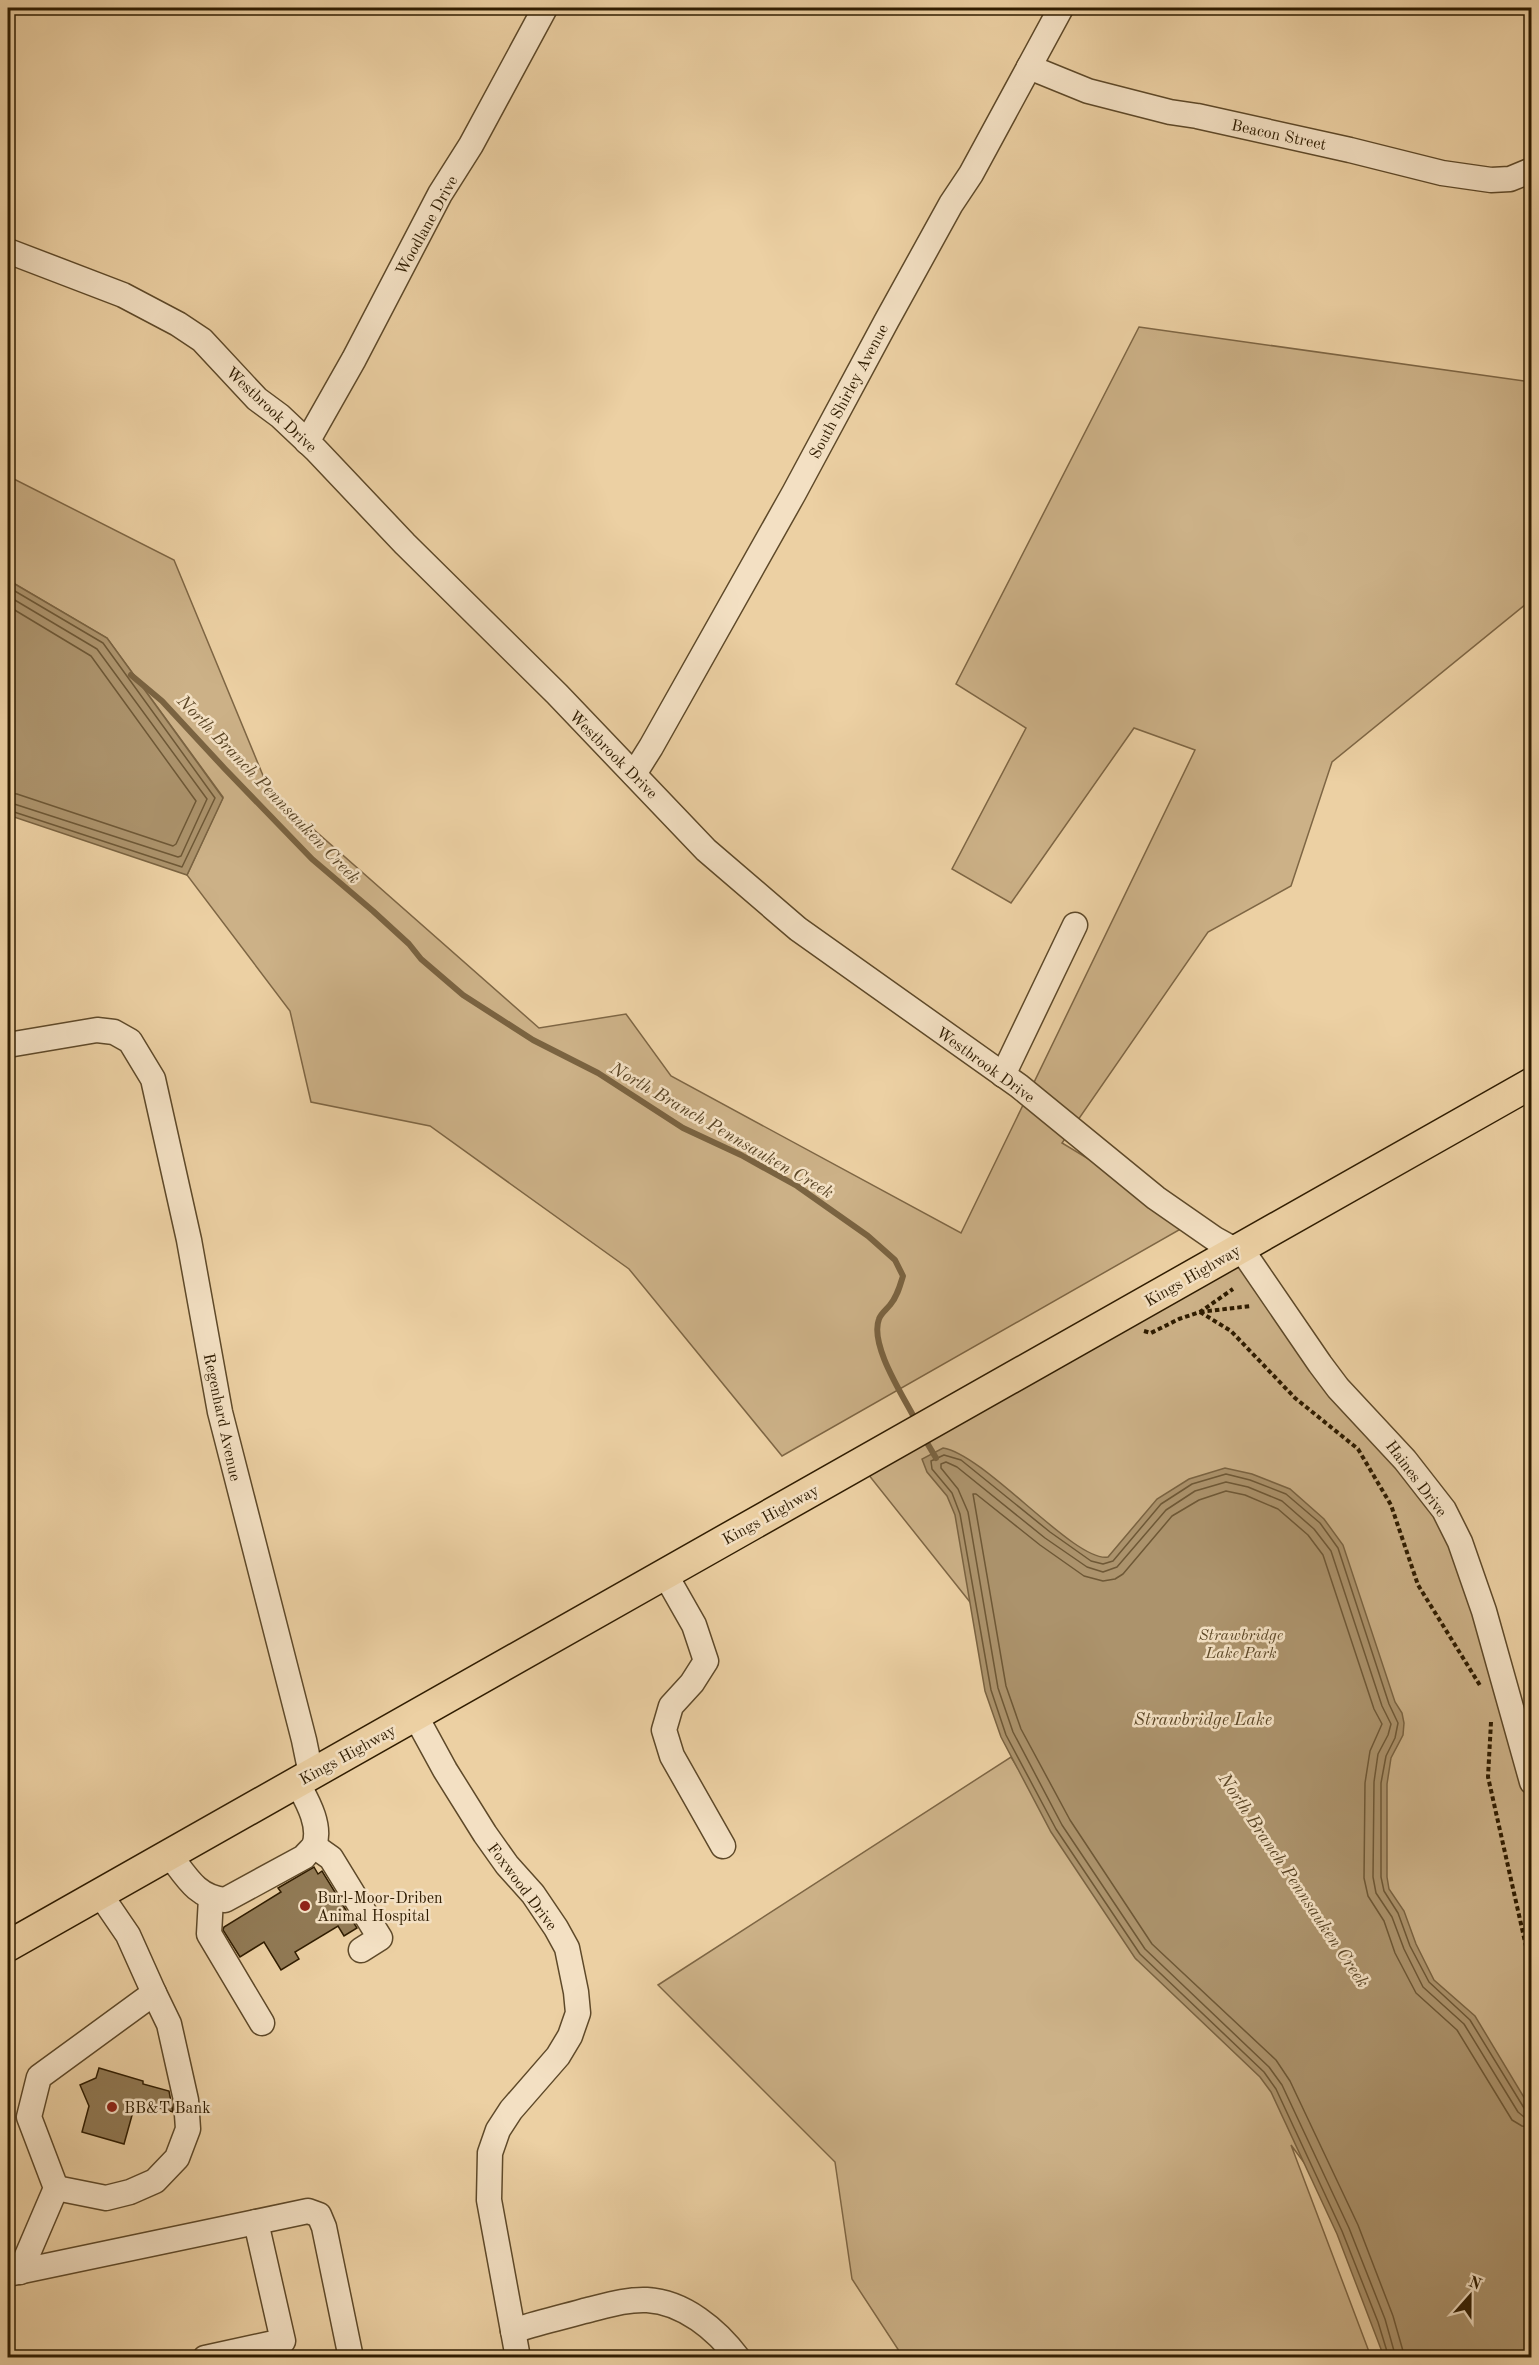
<svg xmlns="http://www.w3.org/2000/svg" width="1539" height="2365" font-family="'Old Standard TT',serif">
	<style>
		.green { fill: #ccb187; stroke: #7e6644; stroke-width: 1.5 }
		.water { fill: #ac936c; stroke: #7a6341; stroke-width: 1.5 }
		.lines { fill: none; stroke-linecap: round; stroke-linejoin: round }
		.shore { stroke: #6e5836; stroke-width: 1.5 }
		.stream { stroke: #7a6341; stroke-width: 6 }
		.building { fill: #917a55; stroke: #2f1c00; stroke-width: 1.5 }
		.minor-casing { stroke: #5e4929; stroke-width: 27 }
		.major-casing { stroke: #2f1c00; stroke-width: 33 }
		.path { stroke: #2f1c00; stroke-width: 4; stroke-dasharray: 4.5 3; stroke-linecap: butt }
		.minor { stroke: #f3e0c3; stroke-width: 24 }
		.major { stroke: #ecd0a3; stroke-width: 30 }
		.poi-dot { fill: #8f2418; stroke: #f3e0c3; stroke-width: 2 }
		.labels { text-anchor: middle; stroke-width: 5; stroke-linejoin: round; paint-order: stroke }
		.street-label { font-size: 16px; fill: #2f1c00; stroke: #f3e0c3 }
		.park-label { font-size: 16px; font-style: italic; fill: #5e4928; stroke: #f3e0c3 }
		.poi-label { font-size: 16px; fill: #2f1c00; stroke: #f3e0c3; text-anchor: start }
		.water-label { font-size: 18px; font-style: italic; fill: #5b4626; stroke: #f3e0c3 }
	</style>
	<rect width="100%" height="100%" fill="#ecd0a3"/>
	<filter id="stains"><feTurbulence type="fractalNoise" baseFrequency=".00333" numOctaves="4"/><feColorMatrix values="0 0 0 0 .2 0 0 0 0 .09 0 0 0 0 .02 0 0 0 .5 -.17"/></filter>
	<radialGradient id="worn" r=".72"><stop offset=".6" stop-color="#630" stop-opacity="0"/><stop offset="1" stop-color="#630" stop-opacity=".3"/></radialGradient>
	<g class="green">
		<polygon points="1139,327 1531,382 1531,609 1526,604 1332,762 1291,886 1208,932 1062,1143 1193,1222 782,1456 629,1269 430,1126 311,1102 290,1011 187,875 223,797 107,638 8,580 8,476 174,560 269,790 539,1028 626,1014 671,1076 961,1233 1195,750 1134,728 1011,903 952,869 1026,728 956,684"/>
		<polygon points="1246,1256 1460,1542 1531,1793 1531,2357 1334,2203 1291,2145 1371,2357 903,2357 852,2279 835,2162 658,1985 1011,1757 1137,1960 1001,1641 860,1464"/>
	</g>
	<g class="water">
		<polygon points="8,580 107,638 223,798 187,875 8,815"/>
		<path d="M943,1448C986,1455 1075,1563 1108,1557L1157,1499L1189,1479L1225,1468L1252,1474L1290,1489L1324,1519L1343,1545L1395,1702L1402,1713L1404,1723L1403,1735L1391,1758L1387,1784V1877L1389,1889L1404,1911L1416,1944L1434,1980L1475,2016L1531,2109V2357H1384L1337,2234L1271,2092L1260,2077L1135,1958L1051,1832L1001,1737L985,1691L955,1515L947,1496L927,1472L922,1459Z"/>
	</g>
	<g class="lines">
		<g class="shore">
			<polyline points="8,587 103,643 215,798 182,867 8,810"/>
			<polyline points="8,596 97,649 207,799 181,856 178,857 8,802"/>
			<polyline points="8,606 91,656 196,801 176,844 173,846 17,794 8,793"/>
			<polyline points="1389,2358 1378,2322 1342,2231 1276,2089 1264,2072 1140,1954 1056,1829 1006,1735 991,1690 960,1514 952,1493 932,1469 931,1461 944,1455 961,1460 1050,1532 1091,1561 1103,1564 1113,1561 1161,1504 1192,1484 1226,1474 1250,1480 1286,1494 1320,1523 1338,1548 1389,1704 1398,1723 1395,1738 1386,1756 1381,1783 1381,1877 1384,1891 1398,1913 1410,1946 1429,1982 1470,2020 1524,2108 1532,2111"/>
			<polyline points="1396,2358 1385,2319 1349,2228 1282,2085 1269,2067 1145,1949 1062,1825 1013,1732 998,1688 968,1512 958,1489 941,1468 941,1464 946,1462 957,1467 1045,1538 1087,1567 1103,1572 1117,1567 1166,1510 1195,1491 1226,1482 1248,1487 1282,1501 1314,1529 1331,1551 1382,1706 1391,1724 1388,1735 1378,1754 1374,1782 1373,1877 1376,1893 1392,1917 1404,1949 1423,1987 1464,2024 1518,2112 1524,2117 1532,2119"/>
			<polyline points="1405,2358 1393,2316 1358,2225 1290,2081 1276,2060 1152,1944 1070,1820 1021,1729 1006,1686 973,1494 976,1494 1040,1545 1084,1576 1103,1581 1115,1579 1123,1574 1172,1516 1199,1500 1226,1491 1245,1495 1278,1509 1308,1535 1323,1555 1374,1709 1382,1724 1370,1751 1365,1783 1364,1878 1368,1896 1384,1921 1395,1953 1416,1993 1457,2030 1512,2120 1522,2126 1532,2128"/>
		</g>
		<g class="stream">
			<path d="M131,675L162,701L225,769L312,859L373,911L409,944L421,959L463,995L533,1040L598,1073L683,1128L741,1155L797,1186L868,1236L895,1260L903,1276C900,1286 897,1297 890,1305C886,1310 881,1313 879,1319C869,1345 904,1397 916,1421"/>
			<polyline points="923,1436 936,1458"/>
		</g>
	</g>
	<g class="building">
		<polygon points="314,1867 318,1874 322,1871 357,1928 344,1936 338,1926 295,1952 299,1959 281,1970 264,1942 240,1957 223,1930 224,1927 281,1892 278,1888"/>
		<polygon points="99,2068 143,2081 143,2084 169,2091 173,2112 136,2101 124,2144 82,2132 89,2106 80,2085 96,2078"/>
	</g>
	<g class="lines">
		<g class="minor-casing">
			<g id="minor">
				<polyline points="1029,67 1088,91 1170,112 1197,116 1350,150 1442,173 1491,180 1510,179 1532,170"/>
				<polyline points="8,251 123,295 178,324 202,340 257,399 280,416 316,450 405,544 557,694 706,850 798,929 1019,1086 1156,1198 1215,1239 1246,1256 1320,1364 1338,1388 1405,1460 1444,1510 1460,1542 1484,1611 1532,1782"/>
				<polyline points="307,442 354,359 440,194 471,145 545,8"/>
				<polyline points="634,774 651,747 794,493 887,320 951,204 971,174 1061,8"/>
				<polyline points="8,1045 97,1030 114,1032 130,1041 153,1079 189,1240 220,1412 304,1740 311,1774"/>
				<polyline points="1003,1075 1075,925"/>
				<polyline points="665,1574 694,1625 706,1661 692,1683 671,1706 664,1730 672,1756 723,1846"/>
				<polyline points="415,1715 445,1770 485,1834 507,1865 533,1894 556,1928 567,1948 576,1992 578,2013 570,2036 558,2056 511,2110 498,2130 490,2153 489,2200 518,2358"/>
				<polyline points="314,1846 331,1858 380,1938 361,1950"/>
				<path d="M169,1854C186,1876 196,1897 225,1900L304,1857C307,1853 312,1849 314,1846C322,1825 306,1799 297,1782"/>
				<polyline points="211,1898 209,1934 262,2023"/>
				<polyline points="56,2188 106,2198 130,2192 155,2181 177,2158 188,2129 186,2100 169,2024 154,1993"/>
				<polyline points="256,2222 308,2211 319,2215 324,2227 351,2358"/>
				<polyline points="20,2272 56,2188 29,2117 39,2077 154,1993 128,1935 100,1894"/>
				<polyline points="8,2274 256,2222 283,2341 205,2358"/>
				<path d="M513,2331C536,2323 560,2318 584,2311C605,2306 626,2299 647,2300C684,2302 717,2330 738,2358"/>
			</g>
		</g>
		<g class="major-casing">
			<polyline id="major" points="8,1946 1532,1083"/>
		</g>
		<g class="path">
			<polyline points="1200,1312 1231,1331 1295,1398 1358,1449 1391,1505 1418,1585 1481,1687"/>
			<polyline points="1200,1312 1251,1306"/>
			<polyline points="1144,1331 1151,1333 1179,1319 1200,1312 1233,1289"/>
			<polyline points="1491,1722 1488,1777 1532,1973"/>
		</g>
		<use href="#minor" class="minor"/>
		<use href="#major" class="major"/>
	</g>
	<g class="poi-dot">
		<circle cx="305" cy="1906" r="6"/>
		<circle cx="112" cy="2107" r="6"/>
	</g>
	<g class="labels">
		<g class="street-label">
			<text transform="translate(1279 134) rotate(12)" y="6">Beacon Street</text>
			<text transform="translate(426 225) rotate(-61)" y="6">Woodlane Drive</text>
			<text transform="translate(848 391) rotate(-62)" y="6">South Shirley Avenue</text>
			<text transform="translate(272 409) rotate(43)" y="6">Westbrook Drive</text>
			<text transform="translate(614 754) rotate(45)" y="6">Westbrook Drive</text>
			<text transform="translate(986 1064) rotate(36)" y="6">Westbrook Drive</text>
			<text transform="translate(1192 1275) rotate(-30)" y="6">Kings Highway</text>
			<text transform="translate(223 1417) rotate(78)" y="6">Regenhard Avenue</text>
			<text transform="translate(1417 1478) rotate(53)" y="6">Haines Drive</text>
			<text transform="translate(770 1514) rotate(-29)" y="6">Kings Highway</text>
			<text transform="translate(347 1754) rotate(-29)" y="6">Kings Highway</text>
			<text transform="translate(523 1886) rotate(53)" y="6">Foxwood Drive</text>
		</g>
		<g class="park-label">
			<text x="1241" y="1640">Strawbridge<tspan x="1241" dy="18">Lake Park</tspan></text>
		</g>
		<g class="poi-label">
			<text x="317" y="1903">Burl-Moor-Driben<tspan x="317" dy="18">Animal Hospital</tspan></text>
			<text x="124" y="2113">BB&amp;T Bank</text>
		</g>
		<g class="water-label">
			<text transform="translate(269 789) rotate(46)" y="6">North Branch Pennsauken Creek</text>
			<text transform="translate(722 1130) rotate(30)" y="6">North Branch Pennsauken Creek</text>
			<text x="1203" y="1725">Strawbridge Lake</text>
			<text transform="translate(1294 1880) rotate(56)" y="6">North Branch Pennsauken Creek</text>
		</g>
	</g>
	<rect width="1539" height="2365" fill="none" stroke="#ecd0a3" stroke-width="30"/>
	<rect x="9" y="9" width="1521" height="2347" fill="none" stroke="#2f1c00" stroke-width="3"/>
	<rect x="15" y="15" width="1509" height="2335" fill="none" stroke="#2f1c00" stroke-width="1.5"/>
	<g transform="translate(1470 2296) rotate(21)" stroke="#f3e0c3" stroke-width="4.5" paint-order="stroke">
	<path d="M0-4.5L10 22L0 15L-10 22Z" fill="#2f1c00"/>
	<text y="-9" font-size="16" font-weight="bold" text-anchor="middle" fill="#2f1c00">N</text>
	</g>
	<rect width="100%" height="100%" filter="url(#stains)"/>
	<rect width="100%" height="100%" fill="url(#worn)"/>
</svg>
